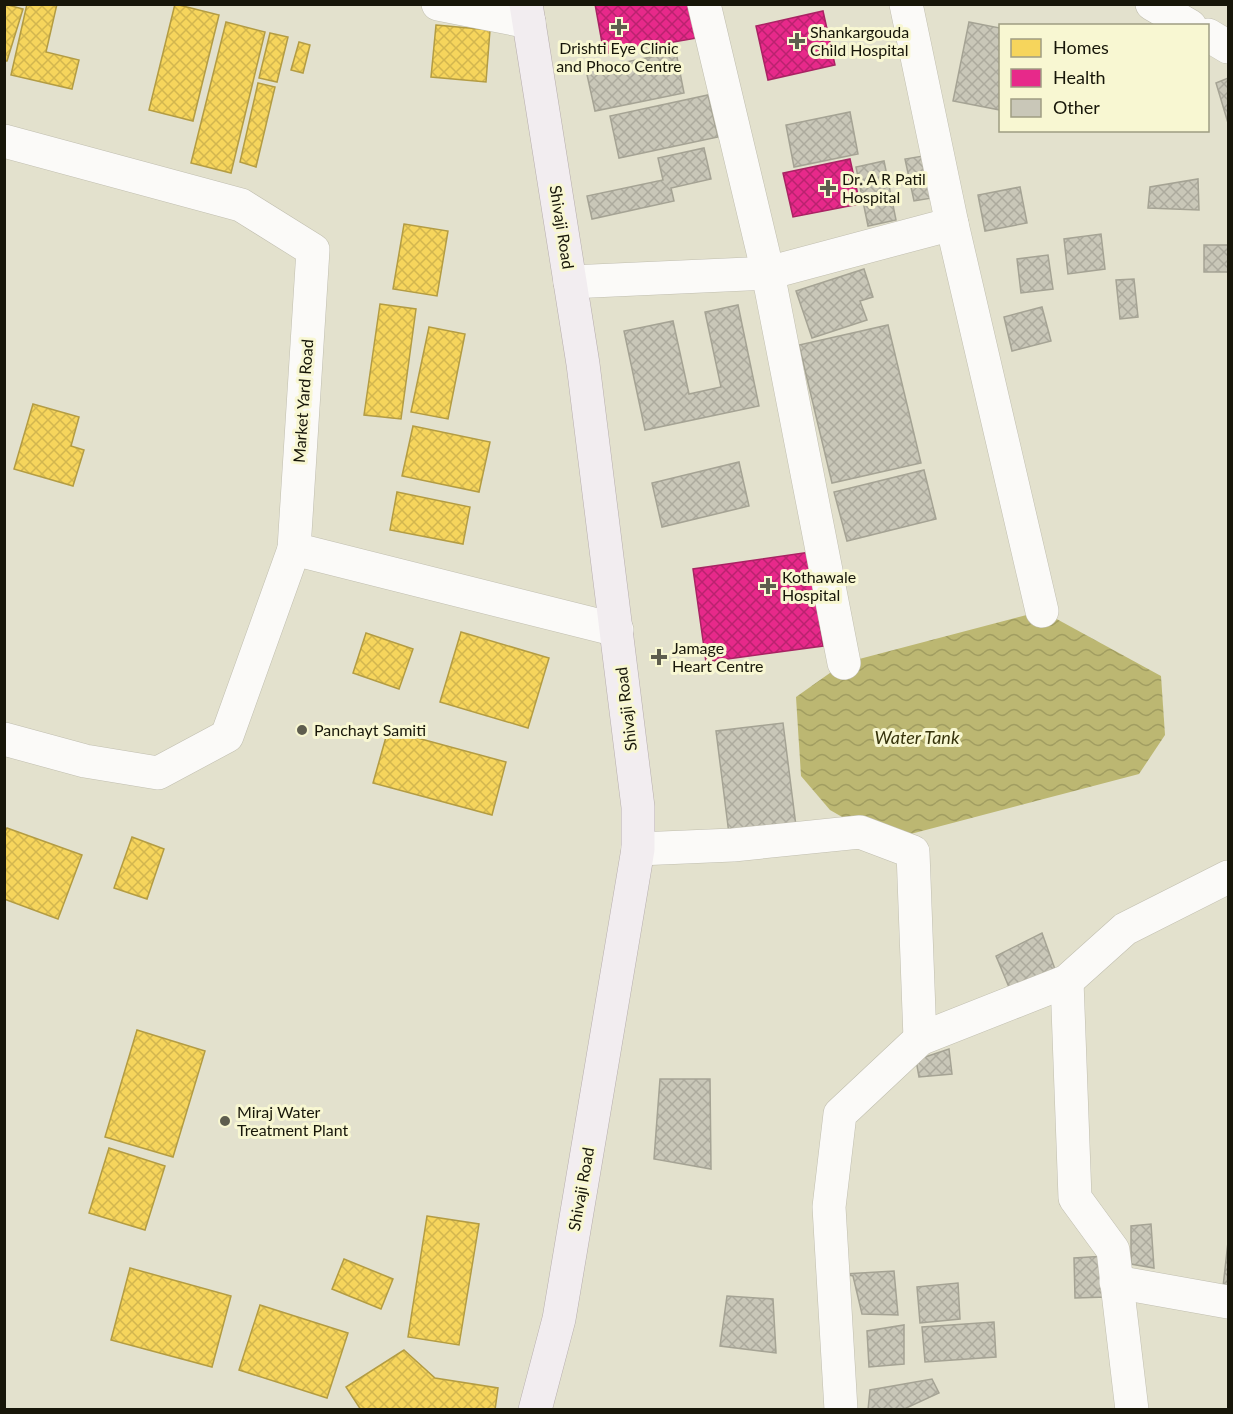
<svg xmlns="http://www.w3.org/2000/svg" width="1233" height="1414" font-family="Lato,sans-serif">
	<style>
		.water { fill: url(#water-waves) }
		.homes { fill: url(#homes-cross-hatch); stroke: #b39c43; stroke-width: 1.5 }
		.health { fill: url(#health-cross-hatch); stroke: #a92363; stroke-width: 1.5 }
		.building { fill: url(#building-cross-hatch); stroke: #a5a394; stroke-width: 1.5 }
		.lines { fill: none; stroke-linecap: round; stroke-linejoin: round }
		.minor-casing { stroke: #c0beaf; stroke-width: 34 }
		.secondary-casing { stroke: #c0beaf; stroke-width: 34 }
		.primary-casing { stroke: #b6adad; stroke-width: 34 }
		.minor { stroke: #fbfaf8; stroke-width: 33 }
		.secondary { stroke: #fbfaf8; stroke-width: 33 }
		.primary { stroke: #f2edf0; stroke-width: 33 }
		.poi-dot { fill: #5e5d4e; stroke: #f8f7d2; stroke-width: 2 }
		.labels { text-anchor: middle; stroke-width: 6; stroke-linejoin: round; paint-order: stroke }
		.poi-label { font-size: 16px; fill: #171609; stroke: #f8f7d2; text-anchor: start }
		.street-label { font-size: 16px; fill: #171609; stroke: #f8f7d2 }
		.water-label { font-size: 18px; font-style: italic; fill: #36330b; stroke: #f8f7d2 }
	</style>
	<defs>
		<pattern id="water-waves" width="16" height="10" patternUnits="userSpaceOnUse" patternTransform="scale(1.5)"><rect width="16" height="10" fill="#bcb772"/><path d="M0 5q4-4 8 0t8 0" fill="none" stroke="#a19d61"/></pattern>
		<pattern id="homes-cross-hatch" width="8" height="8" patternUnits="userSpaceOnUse" patternTransform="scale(1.5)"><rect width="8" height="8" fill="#f6d55c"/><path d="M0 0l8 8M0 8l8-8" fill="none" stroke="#d2b64f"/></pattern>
		<pattern id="health-cross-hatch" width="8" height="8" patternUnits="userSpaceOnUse" patternTransform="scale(1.5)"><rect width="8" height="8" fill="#e7298a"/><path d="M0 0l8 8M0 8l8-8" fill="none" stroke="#ba226f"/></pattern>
		<pattern id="building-cross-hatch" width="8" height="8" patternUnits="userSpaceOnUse" patternTransform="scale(1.5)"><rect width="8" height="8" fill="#c9c7b8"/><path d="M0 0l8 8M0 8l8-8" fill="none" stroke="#acaa9d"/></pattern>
	</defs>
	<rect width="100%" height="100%" fill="#e3e1cd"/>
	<polygon class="water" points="1042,611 1161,676 1165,735 1139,774 884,841 830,810 801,776 796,697 844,663"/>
	<g class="homes">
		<polygon points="4,4 23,9 7,61 4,61"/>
		<polygon points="27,4 57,4 46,52 79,60 72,89 11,75"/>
		<polygon points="175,4 219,15 193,121 149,110"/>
		<polygon points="226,22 265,32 231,173 191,163"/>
		<polygon points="436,25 490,30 486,82 431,77"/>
		<polygon points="270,33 288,37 277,82 259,78"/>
		<polygon points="299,42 310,45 303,73 291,70"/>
		<polygon points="258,83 275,87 256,167 240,162"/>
		<polygon points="404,224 448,231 437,296 393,289"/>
		<polygon points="380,304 416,309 401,419 364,415"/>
		<polygon points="429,327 465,334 448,419 411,412"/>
		<polygon points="33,404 79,417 71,446 84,450 73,486 14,469"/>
		<polygon points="413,426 490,442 479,492 402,476"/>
		<polygon points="397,492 470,507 463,544 390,530"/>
		<polygon points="461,632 549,658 528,728 440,702"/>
		<polygon points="366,633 413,649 399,689 353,673"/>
		<polygon points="388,730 506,762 492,815 373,783"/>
		<polygon points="7,828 82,855 58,919 4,899 4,833"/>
		<polygon points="132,837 164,849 147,899 114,888"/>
		<polygon points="137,1030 205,1051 173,1157 105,1137"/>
		<polygon points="109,1148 165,1166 145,1230 89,1213"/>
		<polygon points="427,1216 479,1224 459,1345 408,1337"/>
		<polygon points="344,1259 393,1279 381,1309 332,1289"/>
		<polygon points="130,1268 231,1296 212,1367 111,1340"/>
		<polygon points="260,1305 348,1333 327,1398 239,1370"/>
		<polygon points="404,1350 435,1378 498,1388 495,1410 361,1410 346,1387"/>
	</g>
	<g class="health">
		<polygon points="595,4 697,4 703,37 604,54"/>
		<polygon points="823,11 835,65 768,80 756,26"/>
		<polygon points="850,159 860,204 793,217 783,173"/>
		<polygon points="810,552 823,646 706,662 693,569"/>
	</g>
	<g class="building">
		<polygon points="969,22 1000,28 1000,110 953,101"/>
		<polygon points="676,52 684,93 595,111 586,70"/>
		<polygon points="1228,78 1228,123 1216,83"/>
		<polygon points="708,95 718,137 619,158 610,116"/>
		<polygon points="850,112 858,154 794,167 786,125"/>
		<polygon points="704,148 711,179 671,188 674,201 592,219 587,196 663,180 658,158"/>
		<polygon points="923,156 932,198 914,201 905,159"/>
		<polygon points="884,161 896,220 868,226 856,167"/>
		<polygon points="1198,179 1199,210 1148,208 1150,187"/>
		<polygon points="1020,187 1027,223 985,231 978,195"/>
		<polygon points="1101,234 1105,269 1068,274 1064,239"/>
		<rect x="1204" y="245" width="24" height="27"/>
		<polygon points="1048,255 1053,289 1021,293 1017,259"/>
		<polygon points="864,269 873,297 860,301 867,320 812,338 796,291"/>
		<polygon points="1134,279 1138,317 1120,319 1116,280"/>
		<polygon points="738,305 759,406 645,430 624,331 673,321 689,394 721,387 705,312"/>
		<polygon points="1042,307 1051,341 1012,351 1004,317"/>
		<polygon points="888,325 921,463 832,483 799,345"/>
		<polygon points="739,462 749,506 662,527 652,483"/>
		<polygon points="924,470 936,519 847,541 834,492"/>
		<polygon points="783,723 796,826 729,834 716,731"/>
		<polygon points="1042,933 1056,972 1009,987 996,956"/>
		<polygon points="949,1049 952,1074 919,1077 916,1060"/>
		<polygon points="660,1079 710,1079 711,1169 654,1159"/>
		<polygon points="1151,1224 1154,1268 1131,1264 1131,1226"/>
		<polygon points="1228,1242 1228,1288 1223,1287"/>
		<polygon points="1106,1256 1107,1297 1075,1298 1074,1258"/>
		<polygon points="894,1271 898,1315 862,1314 853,1276 844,1274"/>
		<polygon points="958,1283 960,1319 920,1323 917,1287"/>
		<polygon points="727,1296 773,1299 776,1353 720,1346"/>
		<polygon points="994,1322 996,1357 925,1362 922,1327"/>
		<polygon points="904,1325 904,1364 869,1367 867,1331"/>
		<polygon points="932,1379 939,1393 902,1410 868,1410 870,1390"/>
	</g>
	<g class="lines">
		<g class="minor-casing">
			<g id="minor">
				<polyline points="438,4 529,22"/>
				<polyline points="704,4 768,273 844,663"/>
				<polyline points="906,4 952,224 1042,611"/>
				<polyline points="4,141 241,205 313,250 294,549 617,630"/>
				<polyline points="570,282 768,273 952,224"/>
				<polyline points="4,739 85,761 158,773 227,736 294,549"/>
				<polyline points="638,849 733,845 860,832 913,852 920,1039"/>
				<polyline points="1067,981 1075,1198 1113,1250 1132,1410"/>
				<polyline points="1116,1282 1228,1302"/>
				<polyline points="841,1410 829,1207 840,1114 920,1039 1067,981 1125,929 1228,877"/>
			</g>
		</g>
		<g class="secondary-casing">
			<g id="secondary">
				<polyline points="1152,4 1190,26"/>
				<polyline points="1208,35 1228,47"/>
			</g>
		</g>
		<g class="primary-casing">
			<polyline id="primary" points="526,4 583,364 638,807 638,849 559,1319 535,1410"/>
		</g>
		<use href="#minor" class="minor"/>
		<use href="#secondary" class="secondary"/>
		<use href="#primary" class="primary"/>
	</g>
	<g class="poi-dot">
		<path d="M616 18h6v6h6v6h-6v6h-6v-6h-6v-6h6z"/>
		<path d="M794 32h6v6h6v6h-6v6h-6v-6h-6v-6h6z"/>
		<path d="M825 179h6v6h6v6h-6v6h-6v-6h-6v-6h6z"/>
		<path d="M765 577h6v6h6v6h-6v6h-6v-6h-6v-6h6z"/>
		<path d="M656 648h6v6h6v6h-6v6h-6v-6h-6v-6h6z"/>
		<circle cx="302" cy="730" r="6"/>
		<circle cx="225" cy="1121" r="6"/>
	</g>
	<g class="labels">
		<g class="poi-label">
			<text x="810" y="38">Shankargouda<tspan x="810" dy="18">Child Hospital</tspan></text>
			<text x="619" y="54" text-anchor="middle">Drishti Eye Clinic<tspan x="619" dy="18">and Phoco Centre</tspan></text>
			<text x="842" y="185">Dr. A R Patil<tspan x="842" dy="18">Hospital</tspan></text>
			<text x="782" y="583">Kothawale<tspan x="782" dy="18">Hospital</tspan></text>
			<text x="672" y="654">Jamage<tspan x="672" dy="18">Heart Centre</tspan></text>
			<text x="314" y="736">Panchayt Samiti</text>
			<text x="237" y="1118">Miraj Water<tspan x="237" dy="18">Treatment Plant</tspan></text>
		</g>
		<g class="street-label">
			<text transform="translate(562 227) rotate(81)" y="6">Shivaji Road</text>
			<text transform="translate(303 401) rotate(-86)" y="6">Market Yard Road</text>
			<text transform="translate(626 709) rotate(-97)" y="6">Shivaji Road</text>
			<text transform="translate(581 1189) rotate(-80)" y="6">Shivaji Road</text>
		</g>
		<g class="water-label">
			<text x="917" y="744">Water Tank</text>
		</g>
	</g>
	<rect width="1233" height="1414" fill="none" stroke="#171609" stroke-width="12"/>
	<rect x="999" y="24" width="210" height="108" fill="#f8f7d2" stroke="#9e9d82" stroke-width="1.5"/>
	<rect x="1011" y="39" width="30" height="18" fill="#f6d55c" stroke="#9e9d82" stroke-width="1.5"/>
	<text x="1053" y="54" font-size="18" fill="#171609">Homes</text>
	<rect x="1011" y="69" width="30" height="18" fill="#e7298a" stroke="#9e9d82" stroke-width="1.5"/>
	<text x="1053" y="84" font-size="18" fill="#171609">Health</text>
	<rect x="1011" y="99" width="30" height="18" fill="#c9c7b8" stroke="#9e9d82" stroke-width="1.5"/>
	<text x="1053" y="114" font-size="18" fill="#171609">Other</text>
</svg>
